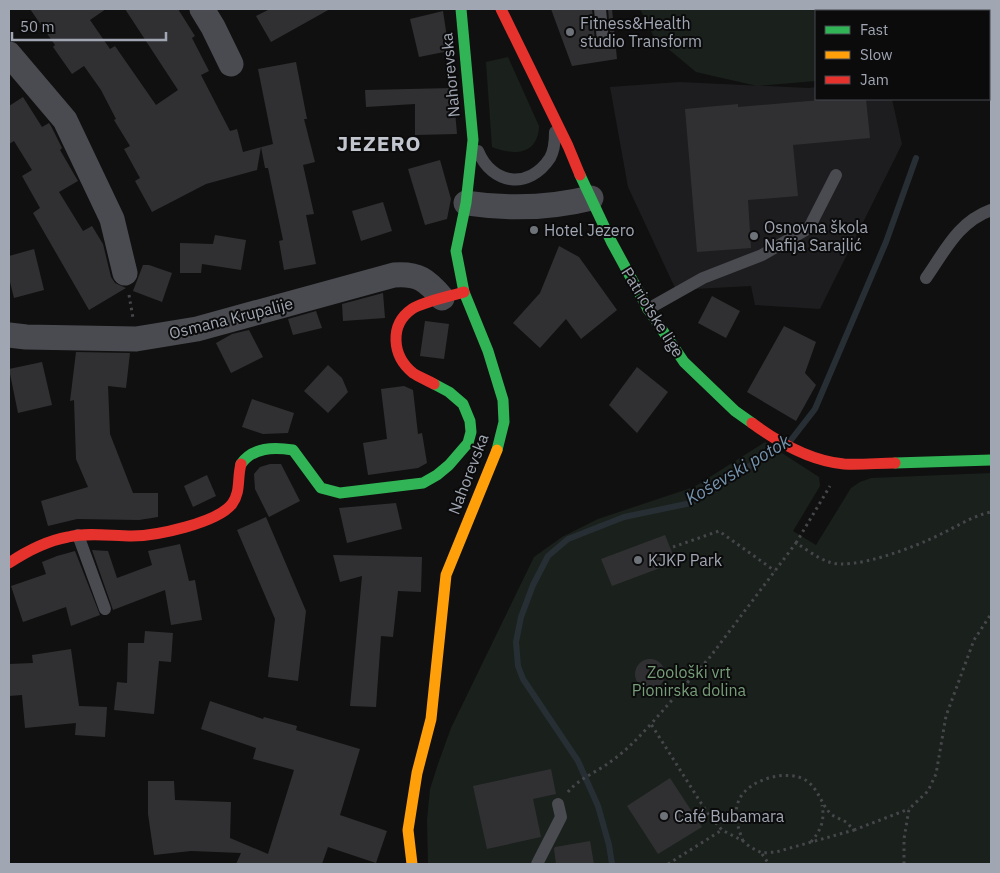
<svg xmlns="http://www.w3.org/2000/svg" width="1000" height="873" font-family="'IBM Plex Sans',sans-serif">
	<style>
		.built { fill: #1d1d1f }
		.green { fill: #1a201b }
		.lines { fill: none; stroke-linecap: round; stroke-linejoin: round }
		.stream { stroke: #272f35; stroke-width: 6 }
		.building { fill: #303033 }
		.path { stroke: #46474b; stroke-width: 3; stroke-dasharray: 2.5 4; stroke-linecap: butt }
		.lane { stroke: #4a4b50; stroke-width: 12 }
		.street { stroke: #4a4b50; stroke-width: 25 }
		.fast { stroke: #30b455; stroke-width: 11 }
		.slow { stroke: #ff9f0a; stroke-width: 11 }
		.jam { stroke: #e5322d; stroke-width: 11 }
		.poi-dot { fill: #6e7279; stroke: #0b0b0c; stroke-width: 2 }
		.labels { text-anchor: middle; stroke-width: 4; stroke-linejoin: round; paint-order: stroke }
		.poi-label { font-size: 16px; fill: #a0a6b2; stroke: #0b0b0c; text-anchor: start }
		.street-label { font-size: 16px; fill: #a0a6b2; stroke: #0b0b0c }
		.park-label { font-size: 16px; fill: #779e79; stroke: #0b0b0c }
		.water-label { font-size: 18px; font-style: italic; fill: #7694ae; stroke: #0b0b0c }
		.district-label { font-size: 21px; font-weight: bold; letter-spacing: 1px; fill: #c1c5ce; stroke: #0b0b0c }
	</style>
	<rect width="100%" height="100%" fill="#101010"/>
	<polygon class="built" points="679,82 809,88 816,87 816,99 892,99 902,144 820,309 755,305 751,286 676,290 628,187 610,87"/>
	<g class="green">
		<polygon points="640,9 991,9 991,78 989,78 989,11 816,11 816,81 757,86 696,72 654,37"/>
		<path d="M508,57L539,126C538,155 514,156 492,147L486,62Z"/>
		<polygon points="765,442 819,477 820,486 793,531 816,545 851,488 860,482 871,478 991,473 991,864 428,864 427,820 430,789 438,764 451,728 534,557 562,537 598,519 694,487"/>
	</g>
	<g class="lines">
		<g class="stream">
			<polyline points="791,440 815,409 886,242 916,158"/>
			<polyline points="612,864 609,845 598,806 578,761 523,679 518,666 516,642 521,617 533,585 548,556 568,539 624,517 691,503 778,448"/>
		</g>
	</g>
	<g class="building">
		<polygon points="30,9 106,9 90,20 110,49 115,46 156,105 178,90 125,9 178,9 195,36 192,38 209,71 201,75 230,131 237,129 243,152 273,144 258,69 296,62 307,119 304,119 315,162 303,165 314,214 306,215 316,264 284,270 279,241 283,240 268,168 265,168 261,147 257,170 206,184 152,212 135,181 140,178 124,149 130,146 114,120 116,119 101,90 84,66 72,74 53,47 55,45"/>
		<polygon points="270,9 330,9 271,42 256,16"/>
		<polygon points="551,9 592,9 595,42 599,48 603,49 607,48 611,44 608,9 612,9 617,59 572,66"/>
		<polygon points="443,11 449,51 419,57 410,19"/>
		<polygon points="453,88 457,134 415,135 415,104 366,107 365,90"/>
		<polygon points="23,97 42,127 49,123 51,126 62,148 60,150 78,181 59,192 83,231 92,226 103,244 111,277 115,283 126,288 89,310 33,213 40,208 22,176 32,170 14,141 9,144 9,106"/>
		<polygon points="832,99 866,99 870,138 793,145 798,196 748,200 751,248 697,252 685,109 738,104 738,107"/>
		<polygon points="440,160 451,199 447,219 425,225 408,169"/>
		<polygon points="383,202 392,231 361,241 352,211"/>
		<polygon points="215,235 246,240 241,270 202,264 201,273 180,273 180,243 213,244"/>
		<polygon points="559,246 579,257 617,310 581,339 566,319 540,348 513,323 540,293"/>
		<polygon points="34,249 44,290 14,298 9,278 9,256"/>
		<polygon points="143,265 149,265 172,273 162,302 133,291"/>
		<polygon points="383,293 385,318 343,321 342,304"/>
		<polygon points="712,296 740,311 726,338 698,323"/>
		<polygon points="316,311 322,328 293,335 288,319"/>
		<polygon points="425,321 449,324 444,359 420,356"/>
		<polygon points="784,326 816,342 805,373 816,385 796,421 747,392"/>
		<polygon points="249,330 263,357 231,373 216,343 232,334"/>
		<polygon points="76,352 130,353 126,388 108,386 110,434 133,493 158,493 158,517 139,520 77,519 48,526 41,501 88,487 76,459 74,400 70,401"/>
		<polygon points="42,362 52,405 18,413 9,369"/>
		<polygon points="328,365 342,378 348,392 328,413 304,391"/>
		<polygon points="637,367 668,392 637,433 609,405"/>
		<polygon points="404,386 413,390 418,434 422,433 427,463 418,468 368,475 363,443 387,439 381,389"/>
		<polygon points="252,399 294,413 288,433 263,434 242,427"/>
		<polygon points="270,464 281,464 300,501 269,517 255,489 254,474 260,467"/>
		<polygon points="207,475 216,496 193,507 184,486"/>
		<polygon points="396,503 402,529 347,543 339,508"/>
		<polygon points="266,517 306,611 298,681 268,677 275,619 237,530"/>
		<polygon points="665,535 676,562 612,586 601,559"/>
		<polygon points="180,544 189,581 195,580 202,620 171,625 165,590 113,610 92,550 108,551 117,578 152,565 148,551"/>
		<polygon points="75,551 100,615 71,626 66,607 23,622 11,586 46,574 42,562 57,556"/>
		<polygon points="333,555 422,557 421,592 398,591 393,637 381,636 376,707 350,706 362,576 340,582"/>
		<polygon points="145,631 173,633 171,662 159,661 154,714 114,710 117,682 127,683 128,643 144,643"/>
		<polygon points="71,649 79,706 107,707 105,737 75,735 76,723 25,728 22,695 9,696 9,664 33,663 32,655"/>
		<circle cx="650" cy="674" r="15"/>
		<polygon points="210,701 263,719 264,717 297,726 296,730 360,749 340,815 387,831 376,863 328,847 322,864 236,864 241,853 191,851 154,855 148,814 148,781 174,781 175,800 231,802 230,838 268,854 294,770 253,759 256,748 201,729"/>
		<polygon points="551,769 556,794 533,799 541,837 487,849 473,786"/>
		<polygon points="670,778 702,827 658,854 627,806"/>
		<polygon points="590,841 594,864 556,864 554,849 555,847"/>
	</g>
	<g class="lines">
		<g class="path">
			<polyline points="985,11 986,9"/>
			<polyline points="989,64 991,66"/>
			<polyline points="129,295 133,318"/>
			<polyline points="796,543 830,486"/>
			<polyline points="673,547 719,531 775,571"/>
			<path d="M568,792C578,779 597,772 610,762C626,751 638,738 651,724"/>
			<polyline points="854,830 909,809"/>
			<path d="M743,841C738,828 733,813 739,800C748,779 789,768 807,781C818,789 821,803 829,812C834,818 840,818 846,822C849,824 851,828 854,830L776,852L762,853L750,847L743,841L722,830L708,814L651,724L710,657L796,543C806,549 817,558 829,562C853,571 915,547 939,535C956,527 972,516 991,512"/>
			<path d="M811,842C821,830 825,820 822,805"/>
			<polyline points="762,854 769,864"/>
			<polyline points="668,864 722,830"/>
			<polyline points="904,864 904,839 909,809 928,791 936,774 946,716 974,640 991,614"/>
		</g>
		<g class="lane">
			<polyline points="600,9 603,41"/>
			<path d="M478,151C492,185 529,190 550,158C554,151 555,141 555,132"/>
			<path d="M926,278C945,251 958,222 991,210"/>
			<polyline points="648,309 703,278 762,255 809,228 836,175"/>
			<polyline points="78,535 105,609"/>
			<polyline points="537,864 561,817 558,804"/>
		</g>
		<g class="street">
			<polyline points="202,9 213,27 231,64"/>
			<polyline points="9,54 65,120 112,219 125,273"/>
			<path d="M466,203C507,209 551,208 591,198"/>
			<path d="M9,335L26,337L136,339L197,329L394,275C418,273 427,280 442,298"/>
		</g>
		<g class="fast">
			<polyline points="461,9 473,140 466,203 456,251 464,292 488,351 503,400 504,422 497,450"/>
			<polyline points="580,175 611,241 648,309 684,362 735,411 752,423"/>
			<polyline points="895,463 991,460"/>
			<path d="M241,464C253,447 274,447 293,450L321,488L340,493L423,483L437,475L449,465L468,443L471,432L470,421L463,404L449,392L434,384"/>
		</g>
		<polyline class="slow" points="412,864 408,830 417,773 431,719 446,575 497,450"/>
		<g class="jam">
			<polyline points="501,9 568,146 580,175"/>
			<path d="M434,384C427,380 419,377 413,373C392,356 389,325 412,309C422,302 451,296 464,292"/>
			<path d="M752,423C779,443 810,461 844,464C861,465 879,463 895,463"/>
			<path d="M9,563C27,551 46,541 68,537C89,532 111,536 132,536C156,536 217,523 232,504C241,492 237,478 241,464"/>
		</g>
	</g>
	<g class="poi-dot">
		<circle cx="570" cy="32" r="5"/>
		<circle cx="534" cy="230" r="5"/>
		<circle cx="754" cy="236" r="5"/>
		<circle cx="638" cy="560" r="5"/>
		<circle cx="664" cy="816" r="5"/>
	</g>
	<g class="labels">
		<g class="poi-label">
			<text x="580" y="29">Fitness&amp;Health<tspan x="580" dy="18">studio Transform</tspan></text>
			<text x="764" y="233">Osnovna škola<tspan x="764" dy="18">Nafija Sarajlić</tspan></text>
			<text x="544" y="236">Hotel Jezero</text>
			<text x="648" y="566">KJKP Park</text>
			<text x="674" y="822">Café Bubamara</text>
		</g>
		<g class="street-label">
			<text transform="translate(450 75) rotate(-95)" y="6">Nahorevska</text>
			<text transform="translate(653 312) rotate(58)" y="6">Patriotske lige</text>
			<text transform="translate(231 318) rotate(-14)" y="6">Osmana Krupalije</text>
			<text transform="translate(468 474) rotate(-69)" y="6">Nahorevska</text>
		</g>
		<g class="park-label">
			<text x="689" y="678">Zoološki vrt<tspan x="689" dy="18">Pionirska dolina</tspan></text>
		</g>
		<g class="water-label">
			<text transform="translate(738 470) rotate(-31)" y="6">Koševski potok</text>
		</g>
		<g class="district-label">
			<text x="379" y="151">JEZERO</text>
		</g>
	</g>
	<rect width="1000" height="873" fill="none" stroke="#a0a6b2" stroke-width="20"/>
	<rect x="815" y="10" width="175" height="90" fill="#0b0b0c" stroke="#47494e"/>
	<rect x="825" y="26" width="25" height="8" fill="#30b455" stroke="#47494e"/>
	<text x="860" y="35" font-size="15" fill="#a0a6b2">Fast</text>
	<rect x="825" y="51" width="25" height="8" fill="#ff9f0a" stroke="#47494e"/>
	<text x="860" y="60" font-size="15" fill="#a0a6b2">Slow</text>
	<rect x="825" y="76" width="25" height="8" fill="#e5322d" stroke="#47494e"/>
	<text x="860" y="85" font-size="15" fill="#a0a6b2">Jam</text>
	<path d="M12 32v8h154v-8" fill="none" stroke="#a0a6b2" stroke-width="2.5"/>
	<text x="20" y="32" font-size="15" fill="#a0a6b2" stroke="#0b0b0c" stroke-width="4" paint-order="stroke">50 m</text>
</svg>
